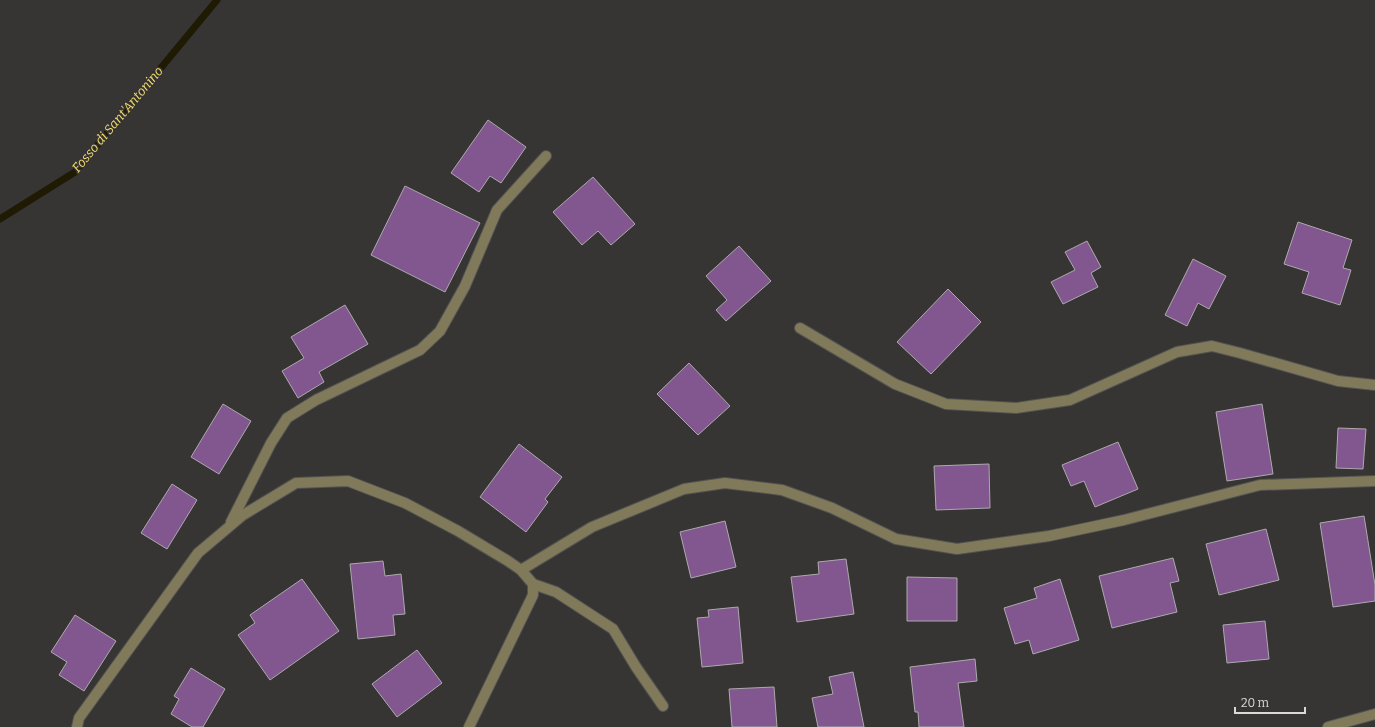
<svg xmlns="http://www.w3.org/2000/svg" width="1375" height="727" font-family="Bitter,serif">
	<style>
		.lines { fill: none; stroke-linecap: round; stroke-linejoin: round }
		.stream { stroke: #1f1a03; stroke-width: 7 }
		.building { fill: #82568e; stroke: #acaaad }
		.minor-casing { stroke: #535351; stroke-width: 12 }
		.minor { stroke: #807a5b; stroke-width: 10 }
		.labels { text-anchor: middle; stroke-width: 3; stroke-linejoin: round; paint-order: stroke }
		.water-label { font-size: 13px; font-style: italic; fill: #f4dc70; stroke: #363533 }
	</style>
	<rect width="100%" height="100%" fill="#363533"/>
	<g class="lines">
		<polyline class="stream" points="0,219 75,172 217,0"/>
	</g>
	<g class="building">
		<polygon points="488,120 526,147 501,183 490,176 479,192 451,173"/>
		<polygon points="593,177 635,224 611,245 598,231 582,245 553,212"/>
		<polygon points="405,186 480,223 445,292 371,255"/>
		<polygon points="1298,222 1352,240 1343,268 1351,270 1340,305 1302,293 1309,272 1284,264"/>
		<polygon points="1087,241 1101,267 1091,273 1098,287 1063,304 1051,282 1075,270 1065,252"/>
		<polygon points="739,246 771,281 726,321 716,310 727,300 706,276"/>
		<polygon points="1193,259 1226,276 1209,309 1198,303 1187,326 1165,315"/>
		<polygon points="948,289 981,322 931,374 897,342"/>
		<polygon points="345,305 368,344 319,372 324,382 298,398 282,371 304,358 291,337"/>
		<polygon points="689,363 730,406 698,435 657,394"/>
		<polygon points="223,404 251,421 219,474 191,457"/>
		<polygon points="1262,404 1273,474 1227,481 1216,412"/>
		<polygon points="1338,428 1366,429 1363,469 1336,468"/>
		<polygon points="1118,442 1138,489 1095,507 1084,481 1071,486 1062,465"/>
		<polygon points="519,444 562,477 545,499 548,502 526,532 480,497"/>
		<polygon points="989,464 990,508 936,510 934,466"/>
		<polygon points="172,484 197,500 167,549 141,533"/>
		<polygon points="1364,516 1375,585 1375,601 1333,607 1320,523"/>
		<polygon points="725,521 736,567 691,578 680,532"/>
		<polygon points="1266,529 1279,580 1219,595 1206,544"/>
		<polygon points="1173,558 1179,581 1170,583 1177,612 1112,628 1099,576"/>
		<polygon points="846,559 854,614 797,622 791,577 819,574 818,562"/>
		<polygon points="383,561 385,576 401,574 405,614 393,615 395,635 358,639 350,564"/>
		<polygon points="907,577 957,578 957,621 907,621"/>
		<polygon points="302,579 339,631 270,680 238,635 255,623 250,615"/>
		<polygon points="1060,579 1079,640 1033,654 1029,640 1015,644 1004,608 1037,598 1034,588"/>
		<polygon points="738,607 743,663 702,667 697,618 709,617 708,610"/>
		<polygon points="75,615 116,641 84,691 59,675 67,662 51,652"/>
		<polygon points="1265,621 1269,659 1227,663 1223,625"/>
		<polygon points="417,650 442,683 397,717 372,684"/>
		<polygon points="975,659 977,681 958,683 964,727 919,727 918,712 915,712 910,667"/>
		<polygon points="191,668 225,689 203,727 192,727 171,714 179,699 174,696"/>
		<polygon points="853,672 864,727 818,727 812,698 833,694 829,677"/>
		<polygon points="774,687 777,727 732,727 729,689"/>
	</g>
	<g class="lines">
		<g class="minor-casing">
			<g id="minor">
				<polyline points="800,328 895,384 946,404 1016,408 1070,400 1177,352 1212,346 1240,353 1338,381 1375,385"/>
				<polyline points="231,522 271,443 287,418 316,400 420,350 440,331 465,286 497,210 546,156"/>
				<polyline points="521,570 592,527 684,489 725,483 782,490 832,508 896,539 957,549 1049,536 1124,520 1260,485 1375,481"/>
				<polyline points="533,584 556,592 613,629 636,667 663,706"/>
				<polyline points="77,727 79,718 198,553 243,515 296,483 348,481 405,503 458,531 508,561 521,570 533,584 533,595 469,727"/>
				<polyline points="1328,727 1375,714"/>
			</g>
		</g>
		<use href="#minor" class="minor"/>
	</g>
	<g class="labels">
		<g class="water-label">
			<text transform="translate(117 119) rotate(-50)" y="5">Fosso di Sant'Antonino</text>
		</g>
	</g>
	<path d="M1235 707v6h70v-6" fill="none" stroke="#d9d9d7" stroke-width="2"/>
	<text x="1241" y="707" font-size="12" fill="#d9d9d7" stroke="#363533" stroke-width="3" paint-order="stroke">20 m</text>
</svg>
